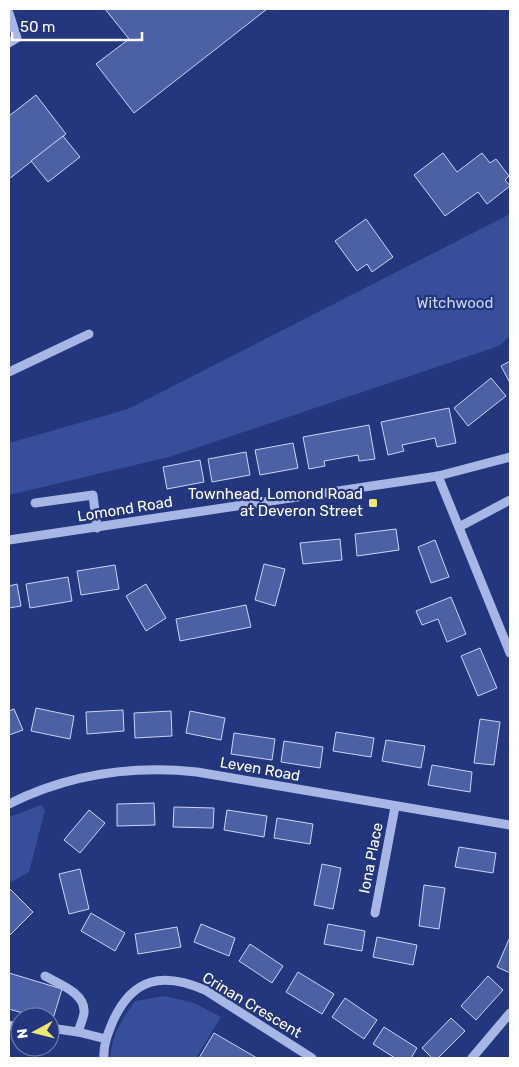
<svg xmlns="http://www.w3.org/2000/svg" width="519" height="1067" font-family="Rubik,sans-serif">
	<style>
		.green { fill: #374e9a }
		.building { fill: #4c60a5; stroke: #cbd4f4 }
		.lines { fill: none; stroke-linecap: round; stroke-linejoin: round }
		.minor { stroke: #a8b6e5; stroke-width: 9 }
		.poi-dot { fill: #efe86c; stroke: #24367d; stroke-width: 2 }
		.labels { text-anchor: middle; stroke-width: 4.5; stroke-linejoin: round; paint-order: stroke }
		.park-label { font-size: 15px; fill: #cbd4f4; stroke: #24367d }
		.poi-label { font-size: 15px; fill: #fff; stroke: #24367d; text-anchor: end }
		.street-label { font-size: 15px; fill: #fff; stroke: #24367d }
	</style>
	<rect width="100%" height="100%" fill="#24367d"/>
	<g class="green">
		<polygon points="510,214 510,336 499,346 169,457 9,495 9,443 128,409"/>
		<polygon points="41,805 45,810 29,872 9,883 9,817"/>
		<path d="M165,996L194,1003L221,1017L196,1058H111C110,1036 123,1018 135,1001Z"/>
	</g>
	<g class="building">
		<polygon points="105,9 267,9 134,113 96,64 129,39"/>
		<polygon points="36,95 66,134 9,179 9,116"/>
		<polygon points="63,136 80,157 48,182 31,161"/>
		<polygon points="443,153 457,172 482,153 490,163 496,159 509,176 505,180 510,186 487,204 478,192 445,216 414,175"/>
		<polygon points="366,219 393,257 372,272 367,264 357,271 335,241"/>
		<polygon points="510,361 510,383 501,366"/>
		<polygon points="491,378 506,396 468,426 454,408"/>
		<polygon points="449,408 456,443 437,447 435,438 402,445 404,451 388,455 381,422"/>
		<polygon points="369,425 375,459 359,461 358,455 324,461 325,466 309,469 303,437"/>
		<polygon points="293,443 298,468 260,475 255,450"/>
		<polygon points="246,452 250,475 212,482 208,459"/>
		<polygon points="200,460 204,482 167,489 163,467"/>
		<polygon points="396,529 399,550 357,556 355,534"/>
		<polygon points="340,539 342,560 303,564 300,543"/>
		<polygon points="435,540 449,577 431,583 418,547"/>
		<polygon points="264,564 285,569 275,606 255,600"/>
		<polygon points="115,565 119,589 81,595 77,571"/>
		<polygon points="68,577 72,601 30,608 26,584"/>
		<polygon points="17,584 21,606 9,608 9,586"/>
		<polygon points="146,584 166,618 146,631 126,596"/>
		<polygon points="451,597 466,634 447,642 438,619 422,625 416,611"/>
		<polygon points="246,605 251,627 180,641 176,619"/>
		<polygon points="480,648 497,688 478,696 461,656"/>
		<polygon points="36,708 74,716 70,739 31,731"/>
		<polygon points="14,709 23,730 9,735 9,711"/>
		<polygon points="123,710 124,731 87,734 86,712"/>
		<polygon points="171,711 172,736 135,738 134,713"/>
		<polygon points="190,711 225,718 221,740 186,733"/>
		<polygon points="480,719 500,722 494,765 474,763"/>
		<polygon points="336,732 374,738 371,757 333,751"/>
		<polygon points="234,733 275,739 272,760 231,754"/>
		<polygon points="386,740 425,746 421,768 382,761"/>
		<polygon points="284,741 323,747 320,768 281,762"/>
		<polygon points="432,765 472,772 470,792 428,785"/>
		<polygon points="154,803 155,825 117,826 117,804"/>
		<polygon points="174,807 214,808 213,828 173,827"/>
		<polygon points="89,810 105,823 80,853 64,840"/>
		<polygon points="227,810 267,816 264,837 224,830"/>
		<polygon points="277,818 313,824 310,844 274,838"/>
		<polygon points="459,847 496,853 493,873 455,867"/>
		<polygon points="322,864 341,868 333,909 314,905"/>
		<polygon points="80,869 89,909 69,914 59,874"/>
		<polygon points="424,885 445,888 439,929 419,926"/>
		<polygon points="9,888 33,912 9,936"/>
		<polygon points="91,913 125,933 115,951 81,931"/>
		<polygon points="201,924 235,938 229,956 194,942"/>
		<polygon points="328,924 365,931 362,951 324,944"/>
		<polygon points="177,927 181,947 138,954 135,934"/>
		<polygon points="377,937 417,945 413,965 373,957"/>
		<polygon points="510,937 510,973 497,967"/>
		<polygon points="250,944 283,966 272,983 239,961"/>
		<polygon points="298,972 334,994 322,1014 286,992"/>
		<polygon points="9,973 62,989 52,1022 50,1021 50,1017 36,1017 9,1009"/>
		<polygon points="488,976 503,990 476,1020 461,1006"/>
		<polygon points="345,998 377,1020 364,1039 332,1017"/>
		<polygon points="451,1018 465,1031 438,1058 432,1058 422,1048"/>
		<polygon points="384,1027 417,1048 411,1058 395,1058 373,1044"/>
		<polygon points="214,1033 257,1058 199,1058"/>
	</g>
	<g class="lines">
		<g class="minor">
			<polyline points="9,13 17,38 9,43"/>
			<polyline points="9,372 89,334"/>
			<polyline points="438,476 510,653"/>
			<polyline points="35,503 93,495 97,528"/>
			<polyline points="459,527 510,500"/>
			<polyline points="9,540 438,476 510,457"/>
			<path d="M9,804C69,774 130,765 197,772L510,825"/>
			<polyline points="375,913 395,807"/>
			<path d="M45,976C59,984 86,993 84,1013C83,1019 80,1026 78,1032"/>
			<polyline points="9,1025 20,1028"/>
			<polyline points="50,1028 78,1032 106,1039"/>
			<path d="M104,1058C103,1045 108,1033 113,1021C133,977 163,972 205,990L312,1058"/>
			<polyline points="472,1058 510,1013"/>
		</g>
	</g>
	<rect class="poi-dot" x="368" y="498" width="10" height="10" rx="2.5"/>
	<g class="labels">
		<g class="park-label">
			<text x="455" y="308">Witchwood</text>
		</g>
		<g class="poi-label">
			<text x="363" y="499">Townhead, Lomond Road<tspan x="363" dy="17">at Deveron Street</tspan></text>
		</g>
		<g class="street-label">
			<text transform="translate(125 509) rotate(-9)" y="5">Lomond Road</text>
			<text transform="translate(260 769) rotate(10)" y="5">Leven Road</text>
			<text transform="translate(371 858) rotate(-79)" y="5">Iona Place</text>
			<text transform="translate(252 1005) rotate(31)" y="5">Crinan Crescent</text>
		</g>
	</g>
	<rect width="519" height="1067" fill="none" stroke="#ffffff" stroke-width="20"/>
	<g transform="translate(35 1032) rotate(263)"><circle r="24" fill="#24367d" stroke="#7c86b1"/>
	<path d="M0-4L9 19L0 12L-9 19Z" fill="#efe86c"/>
	<text y="-8" font-size="14" font-weight="bold" text-anchor="middle" fill="#ffffff">N</text>
	</g>
	<path d="M12 32v8h130v-8" fill="none" stroke="#ffffff" stroke-width="2.5"/>
	<text x="20" y="32" font-size="15" fill="#ffffff" stroke="#24367d" stroke-width="4" paint-order="stroke">50 m</text>
</svg>
